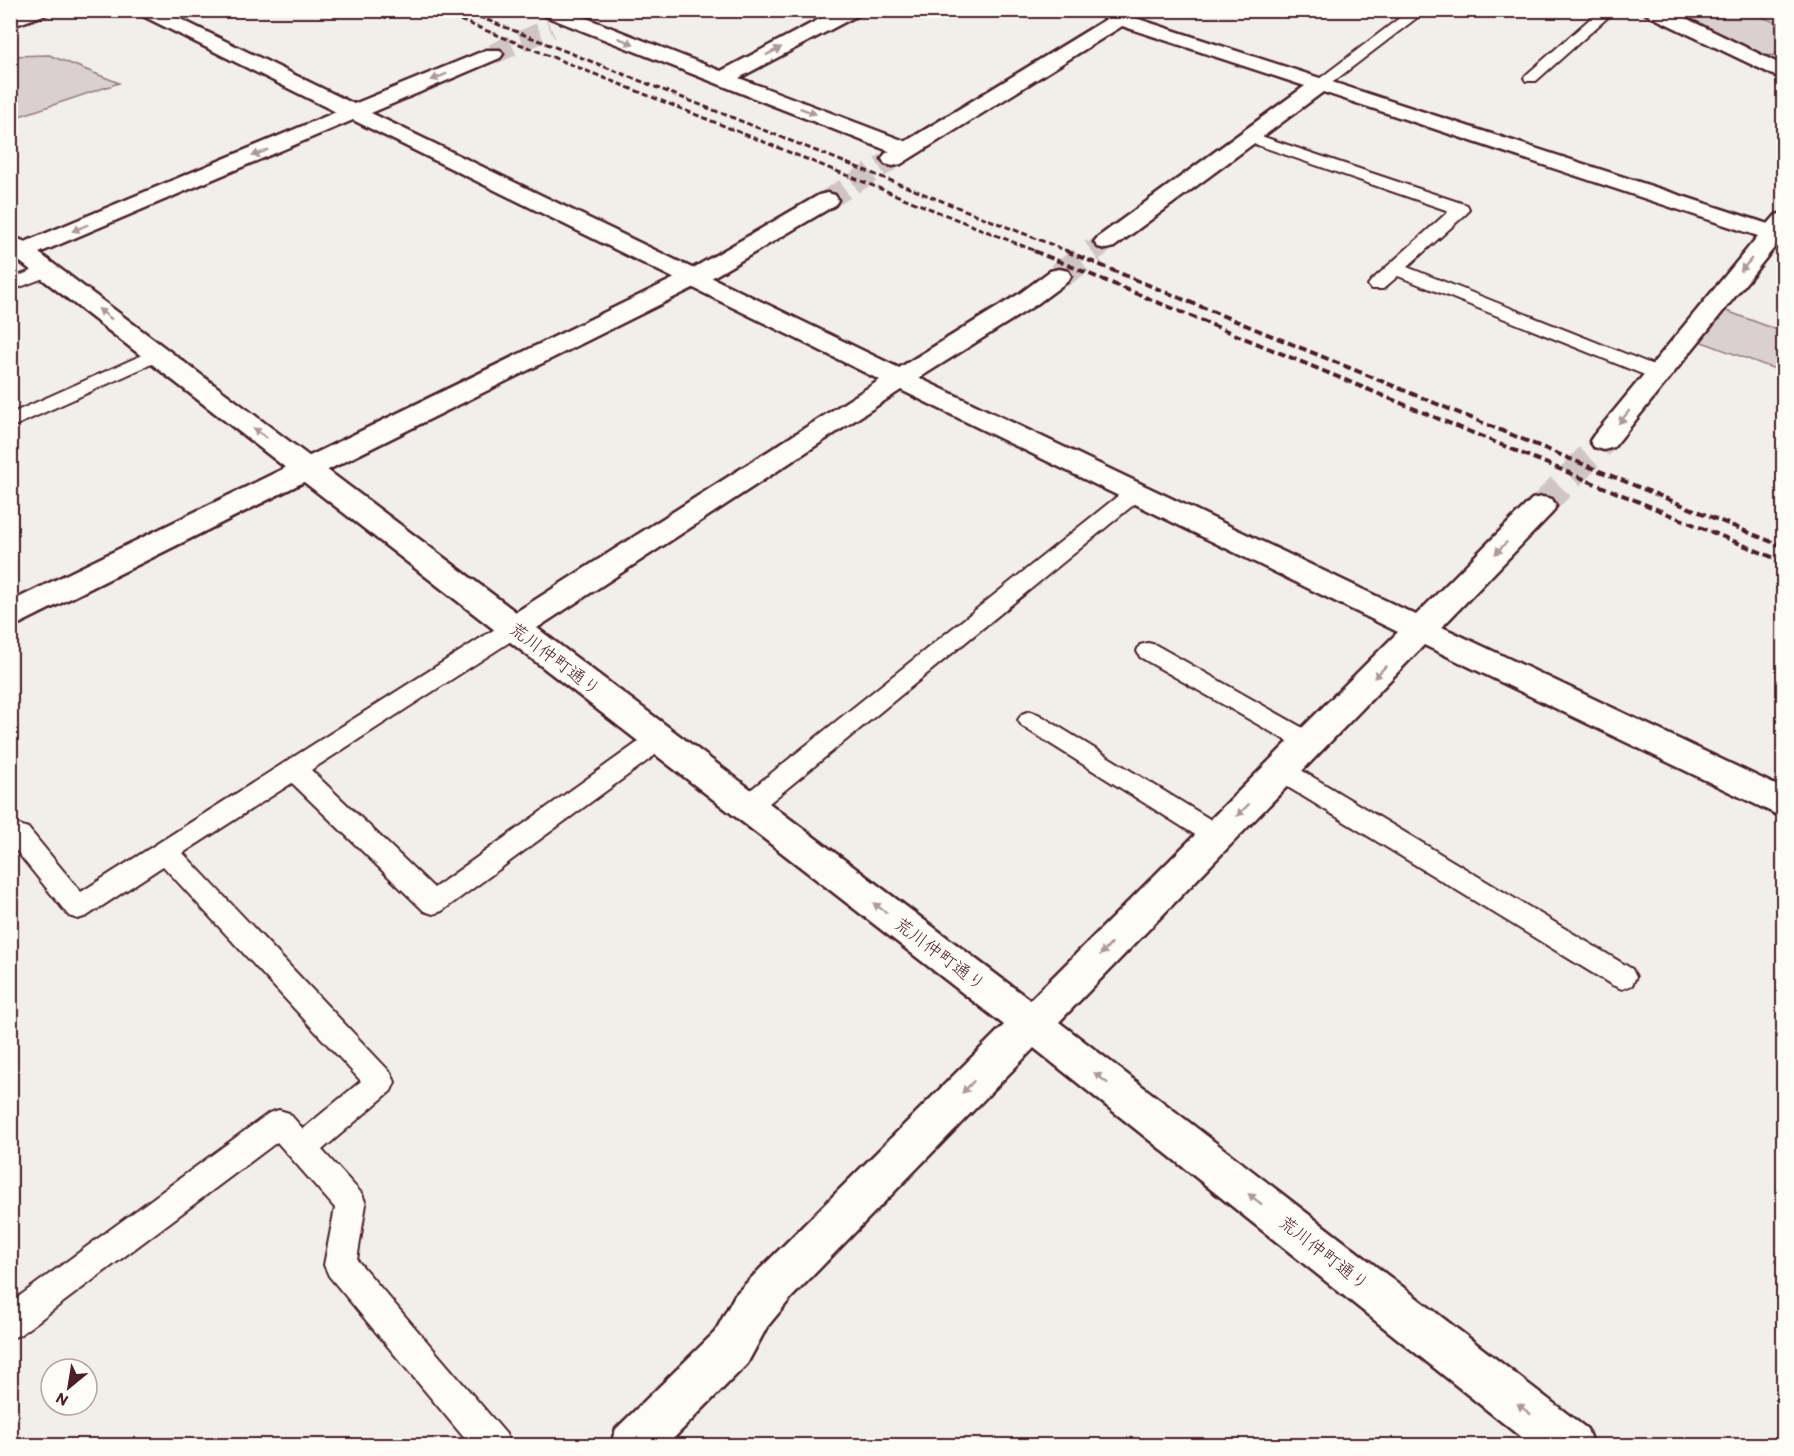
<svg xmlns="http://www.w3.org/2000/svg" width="1794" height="1456" font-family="Itim,'Klee One',sans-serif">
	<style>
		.green { fill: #d9d0cf; stroke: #92787d; stroke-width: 1.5 }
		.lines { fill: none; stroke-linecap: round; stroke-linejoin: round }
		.minor-tunnel-far1 { stroke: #d0c5c5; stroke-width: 21; stroke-dasharray: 21 10; stroke-linecap: butt }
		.minor-tunnel { stroke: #d0c5c5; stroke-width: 27; stroke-dasharray: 27 14; stroke-linecap: butt }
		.tertiary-tunnel { stroke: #d0c5c5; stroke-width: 21; stroke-dasharray: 21 10; stroke-linecap: butt }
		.service-casing { stroke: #4a1f2b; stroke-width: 4 }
		.minor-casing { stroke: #4a1f2b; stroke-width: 5 }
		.tertiary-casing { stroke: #4a1f2b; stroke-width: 5 }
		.service { fill: #fdfcf7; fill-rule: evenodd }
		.minor { fill: #fdfcf7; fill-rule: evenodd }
		.tertiary { fill: #fdfcf7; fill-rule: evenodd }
		.rail-far1 { stroke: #4a1f2b; stroke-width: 3; stroke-dasharray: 6 3; stroke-linecap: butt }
		.rail { stroke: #4a1f2b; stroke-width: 4; stroke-dasharray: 8 4; stroke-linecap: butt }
		.oneway { fill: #ac999b }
		.labels { text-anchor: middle; stroke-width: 6; stroke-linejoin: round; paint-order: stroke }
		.street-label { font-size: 18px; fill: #4a1f2b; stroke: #fdfcf7 }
	</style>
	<rect width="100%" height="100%" fill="#f2efeb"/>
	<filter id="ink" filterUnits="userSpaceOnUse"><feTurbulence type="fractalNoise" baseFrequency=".0167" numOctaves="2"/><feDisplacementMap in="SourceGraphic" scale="12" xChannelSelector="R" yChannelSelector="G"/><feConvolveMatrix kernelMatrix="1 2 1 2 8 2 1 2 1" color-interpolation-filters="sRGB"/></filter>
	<g filter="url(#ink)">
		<g class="green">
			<polygon points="1665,11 1746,11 1783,25 1783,44 1775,55 1755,57"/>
			<polygon points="49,55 119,83 11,119 11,56"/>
			<polygon points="1724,310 1783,332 1783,372 1699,341"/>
		</g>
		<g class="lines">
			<g class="minor-tunnel-far1">
				<polyline points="493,54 551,28"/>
				<polyline points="1092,252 1106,242"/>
			</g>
			<g class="minor-tunnel">
				<polyline points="1059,276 1094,251"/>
				<polyline points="1542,506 1604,441"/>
			</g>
			<polyline class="tertiary-tunnel" points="827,200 893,159"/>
			<g class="service-casing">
				<g id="service">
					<polygon points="1410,10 1427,10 1325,88 1315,88 1312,85 1315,82"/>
					<polygon points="1600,10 1616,10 1536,81 1526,81 1524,78 1526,75"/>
					<polygon points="1249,132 1467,205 1469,209 1467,213 1407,267 1666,370 1669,374 1666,378 1652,378 1398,276 1383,289 1371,289 1368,285 1371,281 1449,211 1243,140 1241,137"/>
					<polygon points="48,265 54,266 57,270 54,274 10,291 10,279"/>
					<polygon points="158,348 165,350 167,354 165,358 10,428 10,414"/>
					<polygon points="1136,485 1143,487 1146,492 1143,497 757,813 748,816 739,813 735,806 739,799 1129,487"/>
					<polygon points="514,620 522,622 525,628 522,634 311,770 434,888 651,733 660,730 669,733 672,739 669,745 442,911 433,914 424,911 292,783 183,853 391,1073 395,1082 391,1091 322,1150 362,1194 366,1204 357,1260 506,1434 511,1446 471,1446 329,1276 324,1265 335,1208 277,1142 21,1334 10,1339 10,1303 269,1113 279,1110 289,1113 303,1129 361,1081 163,866 87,916 78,919 69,916 10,843 10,822 28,828 81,892 506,622"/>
					<polygon points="1148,643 1156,645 1319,737 1322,743 1319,749 1310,752 1301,749 1140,657 1137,651 1140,645"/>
					<polygon points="1030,711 1038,714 1226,829 1230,836 1226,843 1217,846 1208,843 1022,726 1018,720 1022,714"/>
					<polygon points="1282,762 1291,764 1632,969 1636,977 1632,985 1622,989 1612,985 1273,778 1270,771 1273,764"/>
				</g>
			</g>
			<g class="minor-casing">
				<g id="minor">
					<polygon points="21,10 49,10 47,14 10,27 10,14"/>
					<path d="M137,10H162L354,104L486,50H500L503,54L500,58L371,113L899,368L1019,294L1050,271L1059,269L1068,271L1071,276L1068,281L1037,304L919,378L1416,615L1532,499L1542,497L1552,499L1556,506L1552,513L1442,627L1784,789V818L1424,645L1059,1022L1587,1429L1593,1446H1532L1034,1048L791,1298L767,1327L747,1364L666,1446H610L616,1429L715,1332L735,1295L761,1268L1004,1025L10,254V235L25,242L336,112L139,14ZM353,120L880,380L516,612L39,253ZM901,390L1398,632L1030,1000L537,628Z"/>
					<polygon points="538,10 566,10 721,71 837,10 862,10 860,14 739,78 915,145 918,150 915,155 907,157 899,155 540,14"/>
					<polygon points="1644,10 1669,10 1784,66 1784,80 1646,14"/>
					<polygon points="1120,13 1768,224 1776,215 1784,213 1784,244 1778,243 1614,447 1604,450 1594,447 1590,441 1594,435 1758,236 1323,92 1114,247 1106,249 1098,247 1094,242 1098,237 1305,86 1113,23 1110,19 1113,15"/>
				</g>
			</g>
			<g class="tertiary-casing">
				<g id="tertiary">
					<polygon points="10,10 26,10 17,21 10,23"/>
					<polygon points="1120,13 1127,15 1130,19 1127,23 901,164 893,166 885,164 882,159 885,154 1113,15"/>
					<polygon points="827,193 835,195 838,200 835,205 701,284 21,623 10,626 10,602 683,274 819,195"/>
				</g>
			</g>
			<use href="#service" class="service"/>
			<use href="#minor" class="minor"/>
			<use href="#tertiary" class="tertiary"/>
			<g class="rail-far1">
				<polyline points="435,10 1038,252"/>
				<polyline points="462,10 1070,252"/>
			</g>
			<g class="rail">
				<polyline points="1034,251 1784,562"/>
				<polyline points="1066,251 1784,547"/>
			</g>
		</g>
		<defs><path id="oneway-solid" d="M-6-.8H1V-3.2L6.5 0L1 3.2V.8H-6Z" transform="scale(1.5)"/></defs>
		<g class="oneway">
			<use href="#oneway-solid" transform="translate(626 41) rotate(21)"/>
			<use href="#oneway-solid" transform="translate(774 51) rotate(-27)"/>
			<use href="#oneway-solid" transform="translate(439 77) rotate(157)"/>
			<use href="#oneway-solid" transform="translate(808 111) rotate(21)"/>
			<use href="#oneway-solid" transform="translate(260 153) rotate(157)"/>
			<use href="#oneway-solid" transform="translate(80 228) rotate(157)"/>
			<use href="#oneway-solid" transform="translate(1746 265) rotate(130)"/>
			<use href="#oneway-solid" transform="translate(105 314) rotate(-142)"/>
			<use href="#oneway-solid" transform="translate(1624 417) rotate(129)"/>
			<use href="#oneway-solid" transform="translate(260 433) rotate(-143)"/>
			<use href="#oneway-solid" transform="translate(1501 548) rotate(134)"/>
			<use href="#oneway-solid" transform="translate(1380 672) rotate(135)"/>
			<use href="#oneway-solid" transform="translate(1243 810) rotate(135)"/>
			<use href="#oneway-solid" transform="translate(880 908) rotate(-143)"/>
			<use href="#oneway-solid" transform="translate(1106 949) rotate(135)"/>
			<use href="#oneway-solid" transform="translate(1101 1078) rotate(-142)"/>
			<use href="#oneway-solid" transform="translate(968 1087) rotate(134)"/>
			<use href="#oneway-solid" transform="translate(1255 1199) rotate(-142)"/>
			<use href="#oneway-solid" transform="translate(1524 1409) rotate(-142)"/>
		</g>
	</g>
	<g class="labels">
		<g class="street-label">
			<text transform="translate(555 659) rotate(37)" y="6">荒川仲町通り</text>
			<text transform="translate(940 954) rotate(37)" y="6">荒川仲町通り</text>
			<text transform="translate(1324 1253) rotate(38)" y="6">荒川仲町通り</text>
		</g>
	</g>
	<rect width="1794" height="1456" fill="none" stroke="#fdfcf7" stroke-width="36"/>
	<rect x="18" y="18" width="1758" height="1420" fill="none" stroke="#4a1f2b" stroke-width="2" filter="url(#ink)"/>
	<g transform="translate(69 1387) rotate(210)"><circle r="28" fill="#fdfcf7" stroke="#b5a4a5" stroke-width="1.5"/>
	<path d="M0-4.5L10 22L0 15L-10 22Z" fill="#4a1f2b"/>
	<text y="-9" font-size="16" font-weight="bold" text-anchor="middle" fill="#4a1f2b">N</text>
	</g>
</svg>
